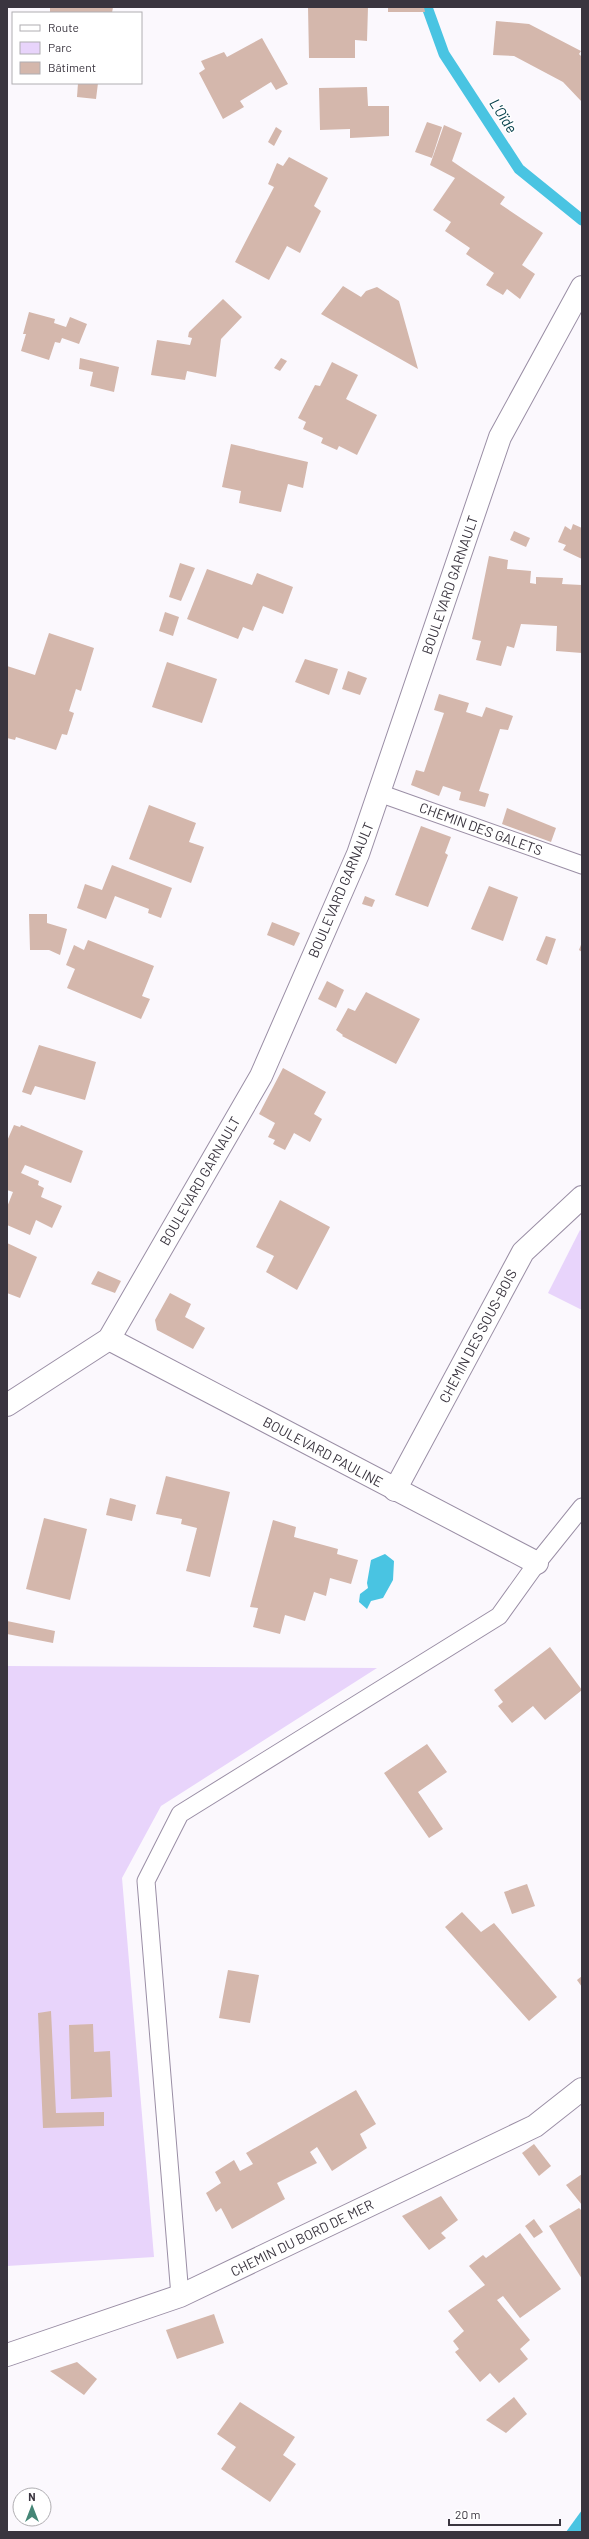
<svg xmlns="http://www.w3.org/2000/svg" width="589" height="2539" font-family="Barlow,sans-serif">
	<style>
		.green { fill: #e8d4fb }
		.water { fill: #49c4e2 }
		.lines { fill: none; stroke-linecap: round; stroke-linejoin: round }
		.stream { stroke: #49c4e2; stroke-width: 11 }
		.building { fill: #d4b7ac }
		.service-casing { stroke: #9a8ea5; stroke-width: 19 }
		.minor-casing { stroke: #9a8ea5; stroke-width: 24 }
		.service { stroke: #fff; stroke-width: 17 }
		.minor { stroke: #fff; stroke-width: 22 }
		.labels { text-anchor: middle; stroke-width: 3; stroke-linejoin: round; paint-order: stroke }
		.street-label { font-size: 14px; fill: #3a353f; stroke: #fff }
		.water-label { font-size: 15px; font-style: italic; fill: #07404c; stroke: #fff }
	</style>
	<rect width="100%" height="100%" fill="#fbf8fd"/>
	<g class="green">
		<polygon points="580,1230 582,1231 582,1310 548,1293"/>
		<polygon points="7,1666 377,1668 161,1806 122,1878 154,2257 7,2266"/>
	</g>
	<g class="water">
		<polygon points="385,1554 394,1561 393,1580 383,1598 371,1601 367,1609 359,1602 360,1594 368,1588 367,1583 371,1560"/>
		<polygon points="582,2510 582,2532 566,2532"/>
	</g>
	<g class="lines">
		<polyline class="stream" points="427,7 444,54 519,169 582,220"/>
	</g>
	<g class="building">
		<polygon points="50,7 113,7 112,13 50,13"/>
		<polygon points="308,7 368,7 367,41 355,40 355,58 309,58"/>
		<polygon points="388,7 424,7 425,12 388,12"/>
		<polygon points="496,21 529,24 581,51 579,54 582,57 582,102 563,82 514,56 493,55"/>
		<polygon points="262,38 288,84 276,90 271,82 240,101 244,107 223,119 199,73 205,69 201,61 224,52 227,57"/>
		<polygon points="78,83 98,83 96,99 77,97"/>
		<polygon points="367,87 368,106 389,106 389,136 350,138 350,129 320,130 319,88"/>
		<polygon points="427,122 442,127 432,158 415,152"/>
		<polygon points="444,125 462,133 452,161 505,197 500,204 543,233 522,265 535,274 520,299 507,289 503,295 486,285 494,273 466,254 470,248 445,231 451,222 433,210 455,178 430,165"/>
		<polygon points="276,127 282,131 274,146 268,142"/>
		<polygon points="289,157 328,178 314,206 321,211 300,253 287,246 269,280 235,262 274,187 268,184 277,163 283,166"/>
		<polygon points="343,286 361,297 366,291 377,287 399,301 418,369 321,314"/>
		<polygon points="223,299 242,317 221,339 216,377 187,371 185,380 151,375 157,340 190,345 192,338 188,337 189,332"/>
		<polygon points="29,312 55,319 54,323 66,327 70,317 87,324 79,344 62,338 60,343 55,342 49,360 21,351 26,334 23,334"/>
		<polygon points="80,358 119,367 114,392 90,386 93,372 79,369"/>
		<polygon points="281,358 287,361 280,371 274,368"/>
		<polygon points="332,362 358,375 346,399 377,415 357,455 339,446 337,450 321,443 323,438 303,429 306,422 298,418 315,385 320,386"/>
		<polygon points="231,444 308,462 303,488 288,484 281,512 239,503 241,491 222,487"/>
		<polygon points="573,524 582,528 582,559 563,550 566,545 558,542 565,526 571,530"/>
		<polygon points="514,531 530,538 526,547 510,540"/>
		<polygon points="489,556 508,560 507,569 531,571 530,583 536,584 536,577 563,578 562,584 582,585 582,653 556,651 557,626 521,624 514,648 507,646 501,666 476,660 481,641 472,639"/>
		<polygon points="180,563 195,568 181,601 169,597"/>
		<polygon points="207,569 252,585 257,573 293,587 283,614 263,606 253,631 243,627 238,639 187,619"/>
		<polygon points="165,612 179,617 173,636 159,631"/>
		<polygon points="49,633 94,648 81,691 76,689 69,711 74,713 67,735 62,734 56,750 16,737 15,740 7,738 7,666 35,675"/>
		<polygon points="305,659 338,669 329,695 295,682"/>
		<polygon points="167,662 217,679 202,723 152,707"/>
		<polygon points="348,671 367,678 360,695 342,689"/>
		<polygon points="439,694 469,703 466,712 482,717 486,707 513,716 508,730 500,729 479,791 489,794 485,807 459,800 461,792 443,786 439,796 411,785 416,770 424,772 444,713 434,710"/>
		<polygon points="149,805 196,823 189,842 204,847 191,883 129,859"/>
		<polygon points="507,808 556,828 551,842 502,824"/>
		<polygon points="421,826 451,837 445,853 448,855 428,907 395,895"/>
		<polygon points="112,865 172,888 161,918 148,913 149,909 115,896 106,919 77,908 85,884 102,890"/>
		<polygon points="489,886 518,897 503,941 471,929"/>
		<polygon points="365,896 375,900 372,907 362,904"/>
		<polygon points="29,914 47,914 47,923 67,929 60,955 49,950 30,950"/>
		<polygon points="272,922 300,933 294,946 267,935"/>
		<polygon points="546,936 556,939 547,965 536,960"/>
		<polygon points="88,940 154,966 142,996 150,999 141,1019 67,988 75,969 66,965 74,945 84,950"/>
		<polygon points="582,942 582,952 579,950"/>
		<polygon points="327,981 344,990 336,1008 318,999"/>
		<polygon points="366,992 420,1019 396,1064 342,1036 343,1035 336,1030 348,1008 355,1011"/>
		<polygon points="39,1045 96,1062 85,1100 35,1086 31,1095 22,1092"/>
		<polygon points="283,1068 326,1092 314,1114 322,1119 310,1142 294,1133 285,1150 273,1144 275,1140 268,1137 275,1123 259,1114"/>
		<polygon points="14,1125 20,1127 21,1125 83,1151 71,1183 25,1165 21,1173 39,1181 38,1185 44,1188 41,1197 62,1206 52,1228 36,1220 30,1235 7,1225 7,1207 13,1192 7,1190 7,1141"/>
		<polygon points="280,1200 330,1227 297,1290 266,1272 274,1256 256,1247"/>
		<polygon points="7,1243 37,1257 20,1298 7,1293"/>
		<polygon points="98,1271 121,1281 115,1293 91,1284"/>
		<polygon points="170,1293 191,1304 185,1317 205,1328 193,1349 157,1330 155,1320"/>
		<polygon points="166,1476 230,1492 210,1577 186,1571 197,1528 181,1524 182,1519 156,1514"/>
		<polygon points="110,1498 136,1505 132,1521 106,1515"/>
		<polygon points="44,1518 87,1529 70,1600 26,1589"/>
		<polygon points="273,1520 296,1527 294,1537 338,1549 337,1554 358,1560 351,1584 330,1578 326,1596 314,1592 305,1621 285,1615 280,1634 253,1627 258,1608 250,1607"/>
		<polygon points="7,1621 55,1631 53,1643 7,1634"/>
		<polygon points="550,1647 582,1690 545,1720 533,1706 512,1723 498,1706 503,1702 494,1690"/>
		<polygon points="427,1744 447,1772 418,1792 443,1829 429,1838 384,1773"/>
		<polygon points="527,1884 535,1906 512,1914 504,1892"/>
		<polygon points="462,1912 481,1932 494,1923 557,1997 529,2021 445,1927"/>
		<polygon points="228,1970 259,1975 250,2023 219,2018"/>
		<polygon points="582,1976 582,1987 577,1980"/>
		<polygon points="51,2011 56,2113 104,2112 104,2126 43,2128 38,2013"/>
		<polygon points="93,2024 94,2052 110,2051 112,2097 71,2099 69,2025"/>
		<polygon points="356,2090 376,2124 360,2134 367,2148 332,2171 317,2147 310,2152 317,2163 277,2183 285,2199 232,2229 221,2208 216,2212 206,2193 221,2183 215,2172 234,2160 240,2171 253,2164 246,2153"/>
		<polygon points="534,2144 551,2166 539,2176 522,2153"/>
		<polygon points="582,2174 582,2205 566,2185"/>
		<polygon points="441,2196 458,2220 441,2233 446,2238 429,2250 402,2216"/>
		<polygon points="579,2208 582,2211 582,2279 549,2226"/>
		<polygon points="534,2219 543,2232 534,2238 525,2226"/>
		<polygon points="520,2233 561,2289 520,2318 503,2296 497,2300 530,2340 520,2349 528,2359 499,2383 490,2373 480,2382 455,2352 459,2349 453,2341 464,2331 448,2311 485,2285 469,2266 483,2255 486,2258"/>
		<polygon points="214,2314 224,2343 177,2359 166,2330"/>
		<polygon points="77,2362 97,2379 84,2395 50,2371"/>
		<polygon points="514,2397 527,2414 506,2433 486,2420"/>
		<polygon points="240,2402 295,2437 283,2455 296,2464 270,2502 221,2469 236,2447 217,2434"/>
	</g>
	<g class="lines">
		<g class="service-casing">
			<g id="service">
				<polyline points="379,793 582,865"/>
				<polyline points="180,2296 146,1881 180,1814 499,1616 537,1563 582,1507"/>
			</g>
		</g>
		<g class="minor-casing">
			<g id="minor">
				<polyline points="109,1339 537,1563"/>
				<polyline points="7,1405 109,1339 261,1076 358,854 500,437 582,287"/>
				<polyline points="395,1490 523,1252 582,1197"/>
				<polyline points="7,2355 180,2296 535,2126 582,2089"/>
			</g>
		</g>
		<use href="#service" class="service"/>
		<use href="#minor" class="minor"/>
	</g>
	<g class="labels">
		<g class="street-label">
			<text transform="translate(450 585) rotate(-71)" y="5">BOULEVARD GARNAULT</text>
			<text transform="translate(481 829) rotate(20)" y="5">CHEMIN DES GALETS</text>
			<text transform="translate(341 890) rotate(-67)" y="5">BOULEVARD GARNAULT</text>
			<text transform="translate(200 1181) rotate(-60)" y="5">BOULEVARD GARNAULT</text>
			<text transform="translate(478 1336) rotate(-62)" y="5">CHEMIN DES SOUS-BOIS</text>
			<text transform="translate(323 1452) rotate(28)" y="5">BOULEVARD PAULINE</text>
			<text transform="translate(302 2238) rotate(-26)" y="5">CHEMIN DU BORD DE MER</text>
		</g>
		<g class="water-label">
			<text transform="translate(503 116) rotate(57)" y="5">L'Oïde</text>
		</g>
	</g>
	<rect width="589" height="2539" fill="none" stroke="#3a353f" stroke-width="16"/>
	<rect x="12" y="12" width="130" height="72" fill="#ffffff" stroke="#b0aeb2"/>
	<rect x="20" y="25" width="20" height="6" fill="#ffffff" stroke="#b0aeb2"/>
	<text x="48" y="32" font-size="12" fill="#3a353f">Route</text>
	<rect x="20" y="42" width="20" height="12" fill="#e8d4fb" stroke="#b0aeb2"/>
	<text x="48" y="52" font-size="12" fill="#3a353f">Parc</text>
	<rect x="20" y="62" width="20" height="12" fill="#d4b7ac" stroke="#b0aeb2"/>
	<text x="48" y="72" font-size="12" fill="#3a353f">Bâtiment</text>
	<g transform="translate(32 2507)"><circle r="19" fill="#ffffff" stroke="#b0aeb2"/>
	<path d="M0-3L7 15L0 10L-7 15Z" fill="#458676"/>
	<text y="-6" font-size="11" font-weight="bold" text-anchor="middle" fill="#3a353f">N</text>
	</g>
	<path d="M449 2519v6h111v-6" fill="none" stroke="#3a353f" stroke-width="2"/>
	<text x="455" y="2519" font-size="12" fill="#3a353f" stroke="#ffffff" stroke-width="3" paint-order="stroke">20 m</text>
</svg>
